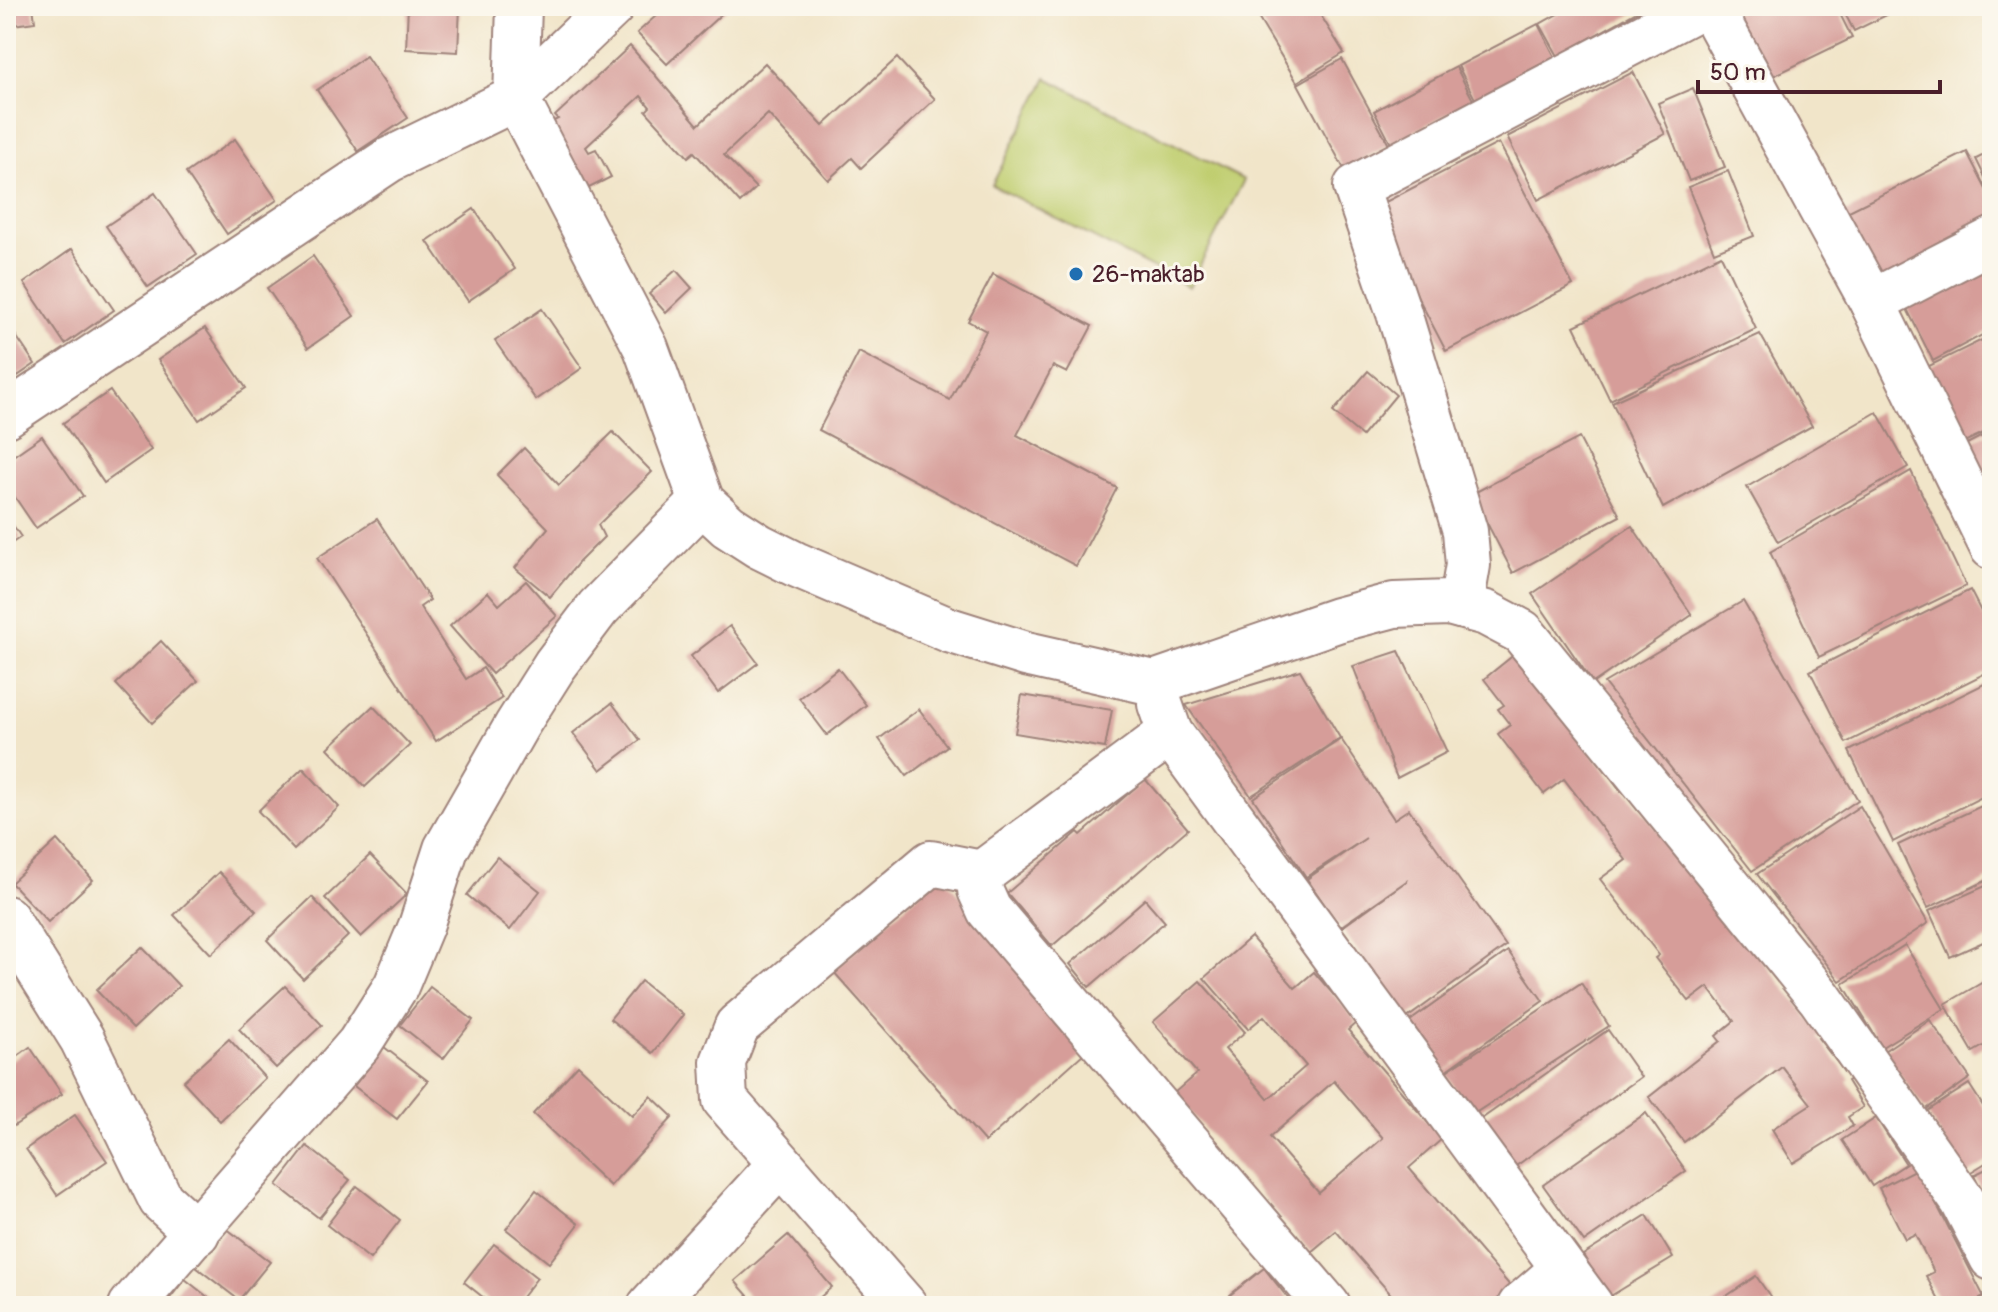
<svg xmlns="http://www.w3.org/2000/svg" width="1998" height="1312" font-family="Pangolin,sans-serif">
	<style>
		.green { fill: #c0ce70; stroke: #85764e; stroke-width: 2 }
		.building { fill: #d69d99; fill-rule: evenodd }
		.lines { fill: none; stroke-linecap: round; stroke-linejoin: round }
		.minor-casing { stroke: #9e827a; stroke-width: 48 }
		.minor { stroke: #fff; stroke-width: 44 }
		.poi-dot { fill: #1f6fb2; stroke: #fbf7ec; stroke-width: 3 }
		.labels { text-anchor: middle; stroke-width: 6; stroke-linejoin: round; paint-order: stroke }
		.poi-label { font-size: 24px; fill: #4a1f2b; stroke: #fbf7ec; text-anchor: start }
	</style>
	<rect width="100%" height="100%" fill="#fbf7ec"/>
	<filter id="ink" filterUnits="userSpaceOnUse"><feTurbulence type="fractalNoise" baseFrequency=".0125" numOctaves="2"/><feDisplacementMap in="SourceGraphic" scale="16" xChannelSelector="R" yChannelSelector="G"/><feConvolveMatrix kernelMatrix="1 2 1 2 8 2 1 2 1" color-interpolation-filters="sRGB"/></filter>
	<filter id="wash" filterUnits="userSpaceOnUse"><feTurbulence type="fractalNoise" baseFrequency=".006" numOctaves="4" result="noise"/><feDisplacementMap in="SourceGraphic" scale="32" xChannelSelector="R" yChannelSelector="G"/><feGaussianBlur stdDeviation="1.8" result="paint"/><feColorMatrix in="noise" values="0 0 0 0 0 0 0 0 0 0 0 0 0 0 0 0 0 1.4 0 .05"/><feComposite in="paint" operator="in"/></filter>
	<g filter="url(#wash)">
		<rect width="100%" height="100%" fill="#f1e5c9"/>
		<polygon class="green" points="1047,78 1244,180 1189,287 992,185"/>
		<g id="blocks">
			<g class="building">
				<polygon points="6,6 33,6 35,22 6,26"/>
				<polygon points="408,6 460,6 458,52 406,49"/>
				<polygon points="667,6 730,6 667,64 637,33"/>
				<polygon points="1251,6 1315,6 1344,53 1297,82"/>
				<polygon points="1572,6 1647,6 1558,56 1540,24"/>
				<polygon points="1749,6 1836,6 1852,38 1763,81 1731,15"/>
				<polygon points="1841,6 1905,6 1854,31"/>
				<polygon points="1538,24 1555,57 1475,99 1458,66"/>
				<polygon points="630,46 698,125 765,63 823,126 897,58 935,99 861,168 852,158 828,180 768,114 724,155 756,188 740,203 694,152 688,157 646,111 650,107 641,96 586,147 589,152 596,149 611,177 581,192 546,125 558,119 555,116"/>
				<polygon points="366,56 408,118 358,151 317,90"/>
				<polygon points="1342,59 1389,145 1344,169 1298,84"/>
				<polygon points="1456,67 1473,100 1391,144 1374,111"/>
				<polygon points="1633,72 1665,134 1538,200 1507,137"/>
				<polygon points="1693,88 1725,167 1689,181 1658,103"/>
				<polygon points="235,139 277,200 227,234 186,173"/>
				<polygon points="1499,143 1573,285 1446,351 1372,209"/>
				<polygon points="1992,151 1992,192 1976,159"/>
				<polygon points="1967,152 1992,201 1992,226 1876,285 1841,215"/>
				<polygon points="1728,171 1754,236 1714,252 1688,187"/>
				<polygon points="155,193 197,254 148,287 106,226"/>
				<polygon points="474,209 515,269 468,301 427,241"/>
				<polygon points="72,249 114,310 65,344 24,283"/>
				<polygon points="1721,255 1756,329 1610,400 1574,326"/>
				<polygon points="313,256 354,316 308,348 267,288"/>
				<polygon points="1992,259 1992,330 1933,361 1905,305"/>
				<polygon points="676,270 692,288 666,313 649,294"/>
				<polygon points="993,274 1092,326 1067,373 1053,366 1017,435 1117,488 1076,566 819,430 859,352 950,400 986,331 968,321"/>
				<polygon points="542,309 582,368 536,400 495,341"/>
				<polygon points="6,321 35,364 6,384"/>
				<polygon points="205,328 246,388 199,420 158,360"/>
				<polygon points="1760,334 1812,426 1663,508 1612,402"/>
				<polygon points="1992,335 1992,429 1960,444 1923,369"/>
				<polygon points="1368,371 1396,395 1362,436 1333,412"/>
				<polygon points="110,391 151,450 104,483 63,423"/>
				<polygon points="1877,412 1908,467 1778,542 1747,487"/>
				<polygon points="1992,431 1992,507 1961,447"/>
				<polygon points="613,432 652,472 598,525 604,537 579,562 550,597 515,568 548,528 497,475 524,448 559,485"/>
				<polygon points="42,436 83,496 36,528 6,484 6,461"/>
				<polygon points="1579,438 1620,516 1513,573 1472,494"/>
				<polygon points="1911,471 1966,586 1819,657 1770,552"/>
				<polygon points="6,515 21,537 6,547"/>
				<polygon points="377,519 430,600 420,607 466,679 483,668 502,698 436,741 317,558"/>
				<polygon points="1632,526 1692,615 1593,683 1532,594"/>
				<polygon points="526,581 557,616 492,674 450,626 488,592 499,605"/>
				<polygon points="1970,590 1992,633 1992,670 1846,743 1810,671"/>
				<polygon points="1743,601 1858,800 1752,871 1604,683"/>
				<polygon points="730,626 758,663 718,693 691,656"/>
				<polygon points="161,641 198,681 152,723 116,684"/>
				<polygon points="1399,651 1447,752 1397,778 1353,666"/>
				<polygon points="1515,654 1621,791 1624,788 1822,1035 1818,1038 1850,1079 1847,1081 1863,1107 1848,1117 1853,1126 1793,1163 1772,1129 1811,1104 1782,1067 1684,1142 1649,1097 1720,1041 1716,1036 1734,1021 1708,987 1689,1001 1655,958 1659,955 1600,879 1626,860 1564,779 1544,794 1498,734 1510,725 1498,709 1504,705 1484,679"/>
				<polygon points="838,668 866,705 827,735 799,698"/>
				<polygon points="1300,670 1340,738 1251,796 1186,705"/>
				<polygon points="1992,680 1992,792 1893,842 1849,751"/>
				<polygon points="1022,695 1112,710 1105,748 1015,733"/>
				<polygon points="612,703 640,740 601,770 573,733"/>
				<polygon points="373,706 410,745 365,787 328,748"/>
				<polygon points="919,709 947,746 907,776 879,739"/>
				<polygon points="1341,739 1394,819 1409,809 1506,946 1407,1018 1341,928 1408,880 1340,927 1307,879 1366,838 1306,877 1253,798"/>
				<polygon points="303,768 339,807 294,850 258,811"/>
				<polygon points="1145,779 1188,829 1052,946 1007,893 1078,832 1081,835"/>
				<polygon points="1992,801 1992,878 1928,908 1898,845"/>
				<polygon points="1860,806 1928,923 1840,981 1757,874"/>
				<polygon points="57,840 93,880 48,922 11,883"/>
				<polygon points="370,855 407,894 361,937 325,898"/>
				<polygon points="497,857 540,891 510,930 467,895"/>
				<polygon points="219,872 256,911 211,954 174,915"/>
				<polygon points="941,874 1093,1045 985,1142 833,971"/>
				<polygon points="1992,883 1992,938 1950,957 1929,911"/>
				<polygon points="312,897 348,936 303,979 267,940"/>
				<polygon points="1145,899 1165,922 1089,987 1070,964"/>
				<path d="M1251,937L1295,988L1314,972L1357,1022L1348,1030L1442,1139L1409,1168L1512,1288L1492,1306H1401L1336,1231L1311,1252L1174,1093L1197,1073L1153,1022L1200,981L1245,1032L1225,1049L1268,1099L1306,1066L1264,1016L1248,1029L1204,978ZM1334,1081L1383,1138L1319,1193L1270,1137Z"/>
				<polygon points="1905,945 1944,1009 1882,1047 1843,984"/>
				<polygon points="142,947 179,986 133,1029 96,990"/>
				<polygon points="1508,951 1543,1001 1445,1071 1410,1021"/>
				<polygon points="1992,977 1992,1041 1973,1052 1945,1004"/>
				<polygon points="641,981 683,1015 653,1053 610,1019"/>
				<polygon points="1581,983 1609,1026 1472,1115 1445,1072"/>
				<polygon points="285,986 322,1025 276,1068 239,1029"/>
				<polygon points="430,987 473,1020 443,1059 400,1025"/>
				<polygon points="1930,1020 1970,1078 1925,1110 1884,1051"/>
				<polygon points="1608,1030 1641,1077 1513,1168 1480,1120"/>
				<polygon points="229,1039 265,1078 220,1121 183,1081"/>
				<polygon points="30,1047 62,1094 12,1127 6,1118 6,1064"/>
				<polygon points="384,1047 428,1081 397,1119 354,1086"/>
				<polygon points="578,1065 632,1116 651,1096 673,1117 610,1186 533,1114"/>
				<polygon points="1969,1084 1992,1120 1992,1159 1966,1175 1926,1112"/>
				<polygon points="1646,1113 1686,1171 1584,1242 1543,1185"/>
				<polygon points="75,1115 107,1161 57,1195 26,1149"/>
				<polygon points="1876,1118 1906,1164 1872,1186 1842,1140"/>
				<polygon points="307,1146 350,1180 319,1218 277,1185"/>
				<polygon points="1992,1166 1992,1209 1974,1175"/>
				<polygon points="1918,1168 1984,1297 1966,1306 1942,1306 1926,1276 1934,1272 1915,1234 1905,1239 1879,1188"/>
				<polygon points="357,1186 400,1220 370,1259 327,1225"/>
				<polygon points="536,1190 579,1224 549,1263 506,1229"/>
				<polygon points="1647,1215 1673,1258 1609,1297 1583,1255"/>
				<polygon points="226,1228 270,1262 239,1300 196,1267"/>
				<polygon points="788,1235 832,1287 810,1306 757,1306 735,1281"/>
				<polygon points="494,1244 537,1278 515,1306 494,1306 464,1282"/>
				<polygon points="1264,1268 1294,1306 1238,1306 1230,1295"/>
				<polygon points="1756,1276 1774,1302 1769,1306 1712,1306"/>
				<polygon points="185,1279 219,1306 164,1306"/>
			</g>
		</g>
	</g>
	<g filter="url(#ink)">
		<use href="#blocks" fill-opacity="0" stroke="#9e827a" stroke-width="2"/>
		<g class="lines">
			<g class="minor-casing">
				<g id="minor">
					<polyline points="519,6 516,98 646,348 702,502 728,526 759,546 795,564 949,630 1026,654 1154,683 1337,620 1394,605 1449,603 1486,613 1522,632 1820,998 1962,1200 1992,1258"/>
					<polyline points="1710,6 1872,302 1992,547"/>
					<polyline points="1872,302 1992,240"/>
					<polyline points="6,415 389,160 516,98 612,6"/>
					<polyline points="1461,606 1468,565 1465,531 1399,313 1356,187 1701,6"/>
					<polyline points="1160,704 1170,733 1591,1306"/>
					<polyline points="1170,733 982,873 980,890 989,910 1328,1306"/>
					<polyline points="6,918 82,1039 161,1200 197,1233"/>
					<polyline points="131,1306 359,1044 396,986 421,926 446,849 517,725 555,665 598,608 702,502"/>
					<polyline points="650,1306 780,1164"/>
					<polyline points="905,1306 725,1100 723,1062 737,1026 931,863 982,873"/>
					<polyline points="1520,1306 1563,1269"/>
				</g>
			</g>
			<use href="#minor" class="minor"/>
		</g>
	</g>
	<circle class="poi-dot" cx="1076" cy="274" r="8"/>
	<g class="labels">
		<g class="poi-label">
			<text x="1092" y="282">26-maktab</text>
		</g>
	</g>
	<rect width="1998" height="1312" fill="none" stroke="#fbf7ec" stroke-width="32"/>
	<path d="M1698 80v12h242v-12" fill="none" stroke="#4a1f2b" stroke-width="4"/>
	<text x="1710" y="80" font-size="24" fill="#4a1f2b" stroke="#fbf7ec" stroke-width="6" paint-order="stroke">50 m</text>
</svg>
